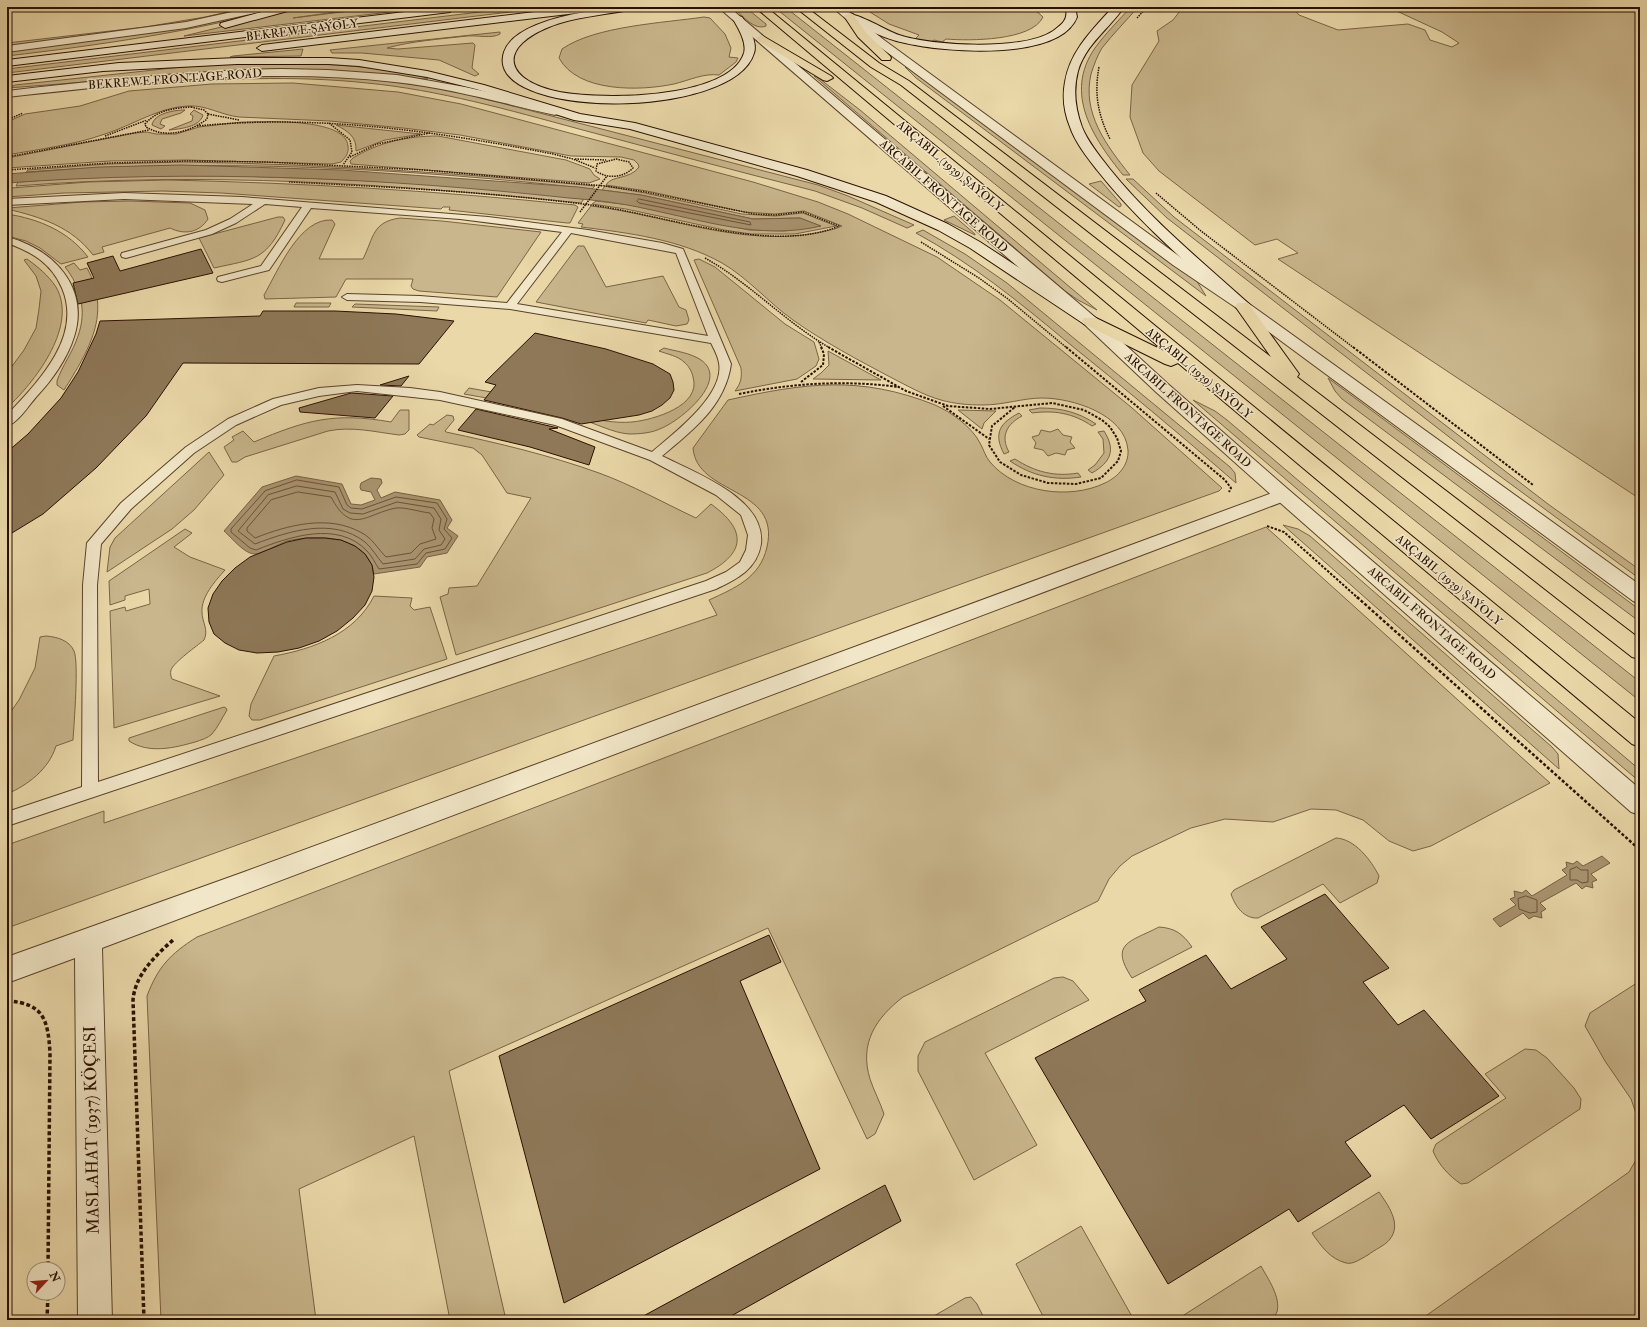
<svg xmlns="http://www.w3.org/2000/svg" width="1647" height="1327" font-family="'IM FELL Double Pica',serif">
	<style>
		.green { fill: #c9b68c; stroke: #7a6346 }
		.water { fill: #a99470; stroke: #765f43 }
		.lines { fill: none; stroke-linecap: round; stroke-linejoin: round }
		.shore { stroke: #6a5238; stroke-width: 1 }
		.building { fill: #8e7858; stroke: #2a1000 }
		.service-casing { stroke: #5a422a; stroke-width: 2 }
		.minor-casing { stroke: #5a422a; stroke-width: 2 }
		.tertiary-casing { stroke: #5a422a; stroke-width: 2 }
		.secondary-casing { stroke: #2a1000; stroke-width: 2 }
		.primary-casing { stroke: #2a1000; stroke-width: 2 }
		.path-far3 { stroke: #2a1000; stroke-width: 1.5; stroke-dasharray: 1.5 1; stroke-linecap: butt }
		.path-far2 { stroke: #2a1000; stroke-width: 2; stroke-dasharray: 2.5 1.5; stroke-linecap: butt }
		.path-far1 { stroke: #2a1000; stroke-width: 2.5; stroke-dasharray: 3 2; stroke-linecap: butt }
		.path { stroke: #2a1000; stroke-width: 3.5; stroke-dasharray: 4 2.5; stroke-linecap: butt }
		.service { fill: #f1e6c7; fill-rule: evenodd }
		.minor { fill: #f1e6c7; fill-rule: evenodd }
		.tertiary { fill: #f1e6c7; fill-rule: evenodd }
		.secondary { fill: #f1e6c7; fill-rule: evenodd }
		.primary { fill: #ead8a9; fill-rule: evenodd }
		.labels { text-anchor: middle; stroke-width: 3; stroke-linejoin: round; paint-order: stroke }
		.far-street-label { font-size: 12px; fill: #2a1000; stroke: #f1e6c7 }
		.near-street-label { font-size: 17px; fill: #2a1000; stroke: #f1e6c7 }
	</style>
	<rect width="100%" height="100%" fill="#ead8a9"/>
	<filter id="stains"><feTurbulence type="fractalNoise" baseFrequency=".005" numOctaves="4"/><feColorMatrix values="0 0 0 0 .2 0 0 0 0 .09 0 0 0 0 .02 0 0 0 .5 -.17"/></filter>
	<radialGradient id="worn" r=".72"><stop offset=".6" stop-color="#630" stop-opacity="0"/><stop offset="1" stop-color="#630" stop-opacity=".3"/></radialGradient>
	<g class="green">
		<path d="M250,7H263C179,27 93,36 7,46V43L145,27L205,17Z"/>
		<path d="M277,7H283C192,32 100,45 7,56V52L262,11Z"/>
		<polygon points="304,7 371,7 293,18 383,7 433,7 184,36"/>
		<polygon points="521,7 551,7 7,73 7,69"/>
		<path d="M745,7L766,24V26C754,31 742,15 734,8Z"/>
		<polygon points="774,7 785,7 1640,682 1640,701"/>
		<path d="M862,7H1032L1043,17C1032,41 969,41 946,39L942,42L934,40L931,42L915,39L919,35L889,24Z"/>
		<path d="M1131,7H1138C1126,21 1113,34 1102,48C1097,56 1094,65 1091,74C1082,113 1106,145 1130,175H1123C1094,139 1063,94 1095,48C1105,34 1119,20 1131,7Z"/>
		<polygon points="1183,7 1292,7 1299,15 1338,30 1408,24 1425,30 1430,40 1452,47 1459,43 1442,32 1388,7 1640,7 1640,499 1278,259 1298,253 1277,239 1255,245 1159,171 1143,153 1130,117 1132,85 1159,41 1157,31 1173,20"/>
		<path d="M704,17L710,18L725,34L731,48L729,57L738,58L736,62L719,75C704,73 690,80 674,84C641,91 578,93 559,58L562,49C595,26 663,23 704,17Z"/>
		<path d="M500,32V34C492,39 477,35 467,36C441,39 412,41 387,48L398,49L473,43L475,45L472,68L479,74L475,76L439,60L362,53H332L330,50Z"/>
		<polygon points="303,49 301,56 230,57 233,56"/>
		<path d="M242,63C293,63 342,63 392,71C404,73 418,73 428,79L272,70H240L8,88L15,85L191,66Z"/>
		<polygon points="905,67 908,67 1191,276 1198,283 1206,296 916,78"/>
		<path d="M256,74L372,79L438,88L474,96L818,185L848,196L914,225L907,228L862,208L815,191C736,171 658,150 579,129C509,110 439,90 367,83C293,75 218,79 143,85L154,81Z"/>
		<polygon points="814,76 816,76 860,110 1097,310 1078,300 1065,291"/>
		<path d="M293,83L398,92L461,104L753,182L818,202L848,214L937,257L1000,300L1131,407L1222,488L1219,491L7,928V845L104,811V823L717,615L709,600C735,588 760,578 767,547C781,486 697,496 693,448L728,400C805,383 860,375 935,405C951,412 972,427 980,443C984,450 985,456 990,462C1016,493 1070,500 1105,483C1118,477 1129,465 1128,450C1125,414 1072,398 1042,398C1023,398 1004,405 983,405C969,405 955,404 941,400C923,395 908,386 892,378C858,360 824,342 793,320C769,303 748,278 722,263C679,239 629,233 581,227L583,224L578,223L591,206C666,215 740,247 816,233C824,231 835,230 842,226L804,211L775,214L744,212L647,191L606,185C611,175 630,180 639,167L638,164L634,160L621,157L571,156L460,135L403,128L330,121L239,117C221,115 206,105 189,106C159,107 133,125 105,134C74,145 40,149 7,155V122L25,114L80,106L129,91L212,84Z"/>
		<path d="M185,110L181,113L162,119L160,124L165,126L161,129L152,125C154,113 175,110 185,110Z"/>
		<path d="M194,110L203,115C200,127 180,129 169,130L192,121L193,116L190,114Z"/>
		<path d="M242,122C263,122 345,117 348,146C349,153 346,157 341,162L332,164L187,160L110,161L7,168V158L135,133L147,132L156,134H176L199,127Z"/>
		<path d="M336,125L421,134L385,140L356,151C357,137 348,131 336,125Z"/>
		<path d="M438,136L566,160L590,169L594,175L600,179L589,183L351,164L350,161L353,158C379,142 408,136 438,136Z"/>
		<path d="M184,162C322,164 458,173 595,186L592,189C407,168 212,158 26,172L28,170L108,164Z"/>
		<path d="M173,175C310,177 448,182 584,199L581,203C393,184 205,171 16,186L18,182L91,177Z"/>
		<polygon points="1126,179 1133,179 1174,217 1548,504 1640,570 1640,579 1493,471 1167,218"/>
		<path d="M168,180C304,183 440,191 575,205L578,207L570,223H567L449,210L450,207H443L441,209L221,193L163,191L64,193L7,197V188H11L88,182Z"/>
		<polygon points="1101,181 1121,204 1121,206 1119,207 1089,184"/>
		<polygon points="605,186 645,193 742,214 775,216 803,213 836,226 795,234 751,234 724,230 626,209 592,204 596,201 631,205 749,230 784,231 820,226 800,218 753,219 641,195 602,190"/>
		<path d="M130,201L190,203L205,210L208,219C199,233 184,235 170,228L102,247L104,252L93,255C72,227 41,217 7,209L8,208L82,202Z"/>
		<path d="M7,214C39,219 68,231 88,257L61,264L40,248L26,241L7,236Z"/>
		<polygon points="954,216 975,234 975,235 944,220"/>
		<path d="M278,217H283L285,220C266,261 254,259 214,268L199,238Z"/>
		<path d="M400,218L442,221L541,232L497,297L419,291L413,289L411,286L413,279H346L336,297L265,299L264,295C278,271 299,218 332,220L335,224L319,259H363C374,237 372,222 400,218Z"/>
		<path d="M923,230L965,254L1007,283L1230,467L1235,473L1236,483C1180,434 1123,387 1066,341C1018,301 971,263 916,233Z"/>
		<polygon points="578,246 584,246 606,287 663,276 679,307 686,310 689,320 687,324 676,326 648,320 646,323 536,302"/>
		<path d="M27,259C38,267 48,275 56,287C78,325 37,379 10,405H7V373L24,350L36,328L39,309L41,291L36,276L24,260Z"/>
		<path d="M699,259L715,267L785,324L814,342L819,359L816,366L797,379L735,391C741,383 742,378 741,368L694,260Z"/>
		<path d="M74,263L80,270L87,268C112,313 89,350 64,390L57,385V381C62,366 73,352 78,336C87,311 81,287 65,267Z"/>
		<polygon points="296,303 331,303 329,307 294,307"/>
		<polygon points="355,304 439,307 437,311 352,307"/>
		<path d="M664,348C675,351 691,353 701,360C730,380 681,420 662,428C652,433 640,434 629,434C613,433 595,423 580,419C542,407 503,401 464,394L469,388C489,392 509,394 529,399C562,408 597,425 632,422C653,420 702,406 693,377C692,372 689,366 684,362C678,356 667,354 659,351Z"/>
		<polygon points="828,351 881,380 813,379 821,373 829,365"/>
		<polygon points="1328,378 1640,610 1640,622 1342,399 1335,391"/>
		<polygon points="1193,400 1215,411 1227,420 1640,770 1640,782"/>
		<path d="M1040,408C1061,408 1078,412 1096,424L1092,426C1073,413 1054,410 1032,413L1029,410Z"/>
		<path d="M400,410H409V430L405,434L399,435C375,432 352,426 328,431L245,457L237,462H232L224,447L234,440L232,437L243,431L254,442C306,420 334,412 391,422Z"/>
		<polygon points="958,410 996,411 984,423 982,429"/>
		<path d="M1019,413L1022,416C1007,424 1000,436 1009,452L1004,454C993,433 1000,423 1019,413Z"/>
		<path d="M447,415L453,416L454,420L445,431L446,432C498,443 549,455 599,473C632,485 664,503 696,518L711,504C747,530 746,553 707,573L456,655L440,597L448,594L449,588L477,586L531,498L507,493L482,455L473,448L419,437L417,435L430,424L433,425Z"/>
		<polygon points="1058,429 1063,435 1072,437 1070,442 1075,448 1067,450 1065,455 1056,453 1048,456 1043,450 1034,448 1036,443 1032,437 1039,435 1041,430 1050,432"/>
		<path d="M1104,431C1116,450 1111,462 1092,473L1088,470L1095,465L1104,453L1103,439L1098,432Z"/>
		<polygon points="209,452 224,475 194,510 172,529 107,572 110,547 115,538"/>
		<path d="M1015,459C1035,472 1055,477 1078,473L1081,477C1055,481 1032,476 1010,461Z"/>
		<polygon points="1283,525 1298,529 1310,536 1552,747 1558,754 1559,769"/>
		<path d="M1266,527L1550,783L1431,846L1413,851L1389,841L1363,820L1336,810L1311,809L1273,822L1225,819L1191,828L1132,856L1120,866L1109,879L1098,901L903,997C876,1018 859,1043 870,1079C874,1091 880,1102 884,1114L875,1134L867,1139L768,928L449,1071L506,1320H450L414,1136L299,1189L316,1320H161L147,996C158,967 170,954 197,937Z"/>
		<path d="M185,529L192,533L174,547L190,557L225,570C215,581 201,597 202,612C202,622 209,630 204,640C197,646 174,662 171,670C170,673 171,677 172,679L220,696L114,728L110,611L125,607L126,611L150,604L149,589L125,596V600L110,605L109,581Z"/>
		<path d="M374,596L412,598L410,606L414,610L430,607L447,659L260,720H252L249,716L251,704L274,656C313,649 355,634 374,596Z"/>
		<path d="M46,636C57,637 69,640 74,651C79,662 74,724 73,740L56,746C49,769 28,785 7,794V717L19,700L35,668L40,637Z"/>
		<path d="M224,707L226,708L227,710C222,718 218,727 212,734C208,738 201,740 195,742C174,748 149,754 129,741V738Z"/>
		<path d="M1336,838C1355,839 1371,860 1379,876L1377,883L1340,903L1323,884L1258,918C1244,919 1235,906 1231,894L1234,890Z"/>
		<path d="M1159,927C1175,928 1183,934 1192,947L1132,978C1109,943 1130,942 1159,927Z"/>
		<polygon points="1063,977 1073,981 1089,1000 985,1053 1037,1145 974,1180 918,1071 918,1056 925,1042 1054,978"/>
		<polygon points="1640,981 1640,1125 1631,1099 1605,1061 1585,1026 1590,1013"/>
		<path d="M1525,1049L1536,1050L1547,1058L1574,1088L1581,1099L1580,1109L1468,1183L1461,1184C1449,1176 1438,1164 1433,1151L1436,1144L1506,1098L1485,1074Z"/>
		<polygon points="1640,1153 1640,1320 1420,1320 1629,1172"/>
		<path d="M1379,1192C1388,1205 1402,1224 1390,1239C1386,1245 1374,1250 1368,1255C1362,1258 1353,1265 1346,1263C1330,1259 1321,1246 1312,1233Z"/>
		<polygon points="1081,1226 1134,1320 1045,1320 1016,1264"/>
		<path d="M1261,1266C1268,1279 1281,1297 1277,1312C1276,1315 1272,1318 1271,1320H1176Z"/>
		<polygon points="971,1297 977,1304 985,1320 927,1320 965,1298"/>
	</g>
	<g class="water">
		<path d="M182,165L341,170L578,187L641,195L753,219L800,218L821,226C762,240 705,221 647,209C621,203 595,200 569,198C383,178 194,169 7,183V174L99,167Z"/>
		<path d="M296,476L342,484L351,504L361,505L375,500L371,492L361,490L360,487L361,483L371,478L381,479L382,483L377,490L381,498L395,492L440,500L452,520L447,528L458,536L447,553L427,557L420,567L374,574C368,535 318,534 287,541C279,544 263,553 256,554C245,555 232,538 224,531L262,487Z"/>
		<polygon points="1602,856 1610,863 1591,874 1597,880 1592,882 1593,888 1586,886 1582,889 1576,883 1540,903 1546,909 1541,912 1542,918 1534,916 1529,919 1523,913 1500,927 1493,919 1516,905 1510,899 1515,897 1514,891 1522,893 1526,890 1532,896 1567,875 1562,870 1567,867 1566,862 1573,864 1577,861 1583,866"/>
	</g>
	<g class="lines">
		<g class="shore">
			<polygon points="639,199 750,222 751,225 639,203 637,201"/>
			<path d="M297,480L339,487L347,505L351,508L362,509L396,497L437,503L447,519L444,529L452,538L445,549L426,553L417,564L379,569C375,563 372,556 367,551C338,520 289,537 256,550L250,548L231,532V529L265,491Z"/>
			<path d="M297,486L335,492L343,509L350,513L363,514L397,502L434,508L441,519L439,530L445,539L441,545L424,549L415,559L383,564C377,557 372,548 365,542C333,517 289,531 255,544L238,531L268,495Z"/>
			<path d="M298,492L331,497C352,536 365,514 396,508C406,507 420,512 430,513L434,519L432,528L436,539L420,544L411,553L386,557C378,549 372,538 362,533C329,514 288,525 255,538L247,531V528L271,500Z"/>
			<polygon points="1577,867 1581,870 1588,870 1588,882 1582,883 1577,880 1570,880 1570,870"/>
			<polygon points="1526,896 1537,900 1537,912 1530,913 1519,909 1518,899"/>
		</g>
	</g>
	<g class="building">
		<polygon points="201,249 213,273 78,304 73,283 94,278 87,263 113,256 120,271"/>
		<polygon points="263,311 335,311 396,314 454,321 419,364 183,363 146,416 96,468 43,514 7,536 7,452 28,434 61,398 78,372 96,334 100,321 260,316"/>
		<polygon points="535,333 606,349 653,364 670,374 673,382 674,390 670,398 662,405 652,411 639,415 581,424 562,418 484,400 496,385 485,382"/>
		<polygon points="409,376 401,386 380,385"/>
		<polygon points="351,393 393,396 375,418 300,412 299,408"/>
		<polygon points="476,409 558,428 549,429 595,447 589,465 530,447 458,430"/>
		<polygon points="306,538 325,538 341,540 355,546 365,554 372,565 374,577 372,591 365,605 353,618 337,631 319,641 299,648 278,652 257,653 239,650 225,643 214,634 209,622 208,608 213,594 222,581 235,568 250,557 287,542"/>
		<polygon points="1325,894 1389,968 1363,982 1398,1025 1424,1010 1499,1096 1431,1139 1404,1105 1345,1142 1371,1176 1298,1222 1289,1209 1168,1284 1035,1058 1146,1001 1139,990 1206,955 1231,989 1287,959 1261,927"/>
		<polygon points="769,935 781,962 740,981 820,1169 564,1303 499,1056"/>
		<polygon points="885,1185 901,1221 724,1320 636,1320"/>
	</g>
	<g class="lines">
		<g class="service-casing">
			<g id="service">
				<path d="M124,193L242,197L488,217L588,230L662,243L683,249L731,364C725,406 693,430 662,456C695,473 766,498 761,544C757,569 737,579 716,589L7,826V812L82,787L83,585L87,543L121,503L186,447L228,419L273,399L319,388L357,385L410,388L440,392L562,419L652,452C673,434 725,395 719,363C718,356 714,349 711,343L510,309L420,302L347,300L342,297L347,294L420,296L507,303L562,232L460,219L311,208L269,270L222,282L218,281L217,279L218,277L261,266L302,207L265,204L236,223L212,234L126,258L122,257L121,255L122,253L206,230L230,219L253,204L124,199L7,205V199ZM571,233L676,253L708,336L517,304ZM357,391L440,400L555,425L650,460L716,495L741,515L748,535L746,550L740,562L726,572L706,581L98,782L97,585L101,544L131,509L194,453L236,425L281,405L319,396Z"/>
				<path d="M7,237C53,249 90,287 74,337C67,359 52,380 37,396C29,405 18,423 7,426V415C38,382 83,337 62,288C51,263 32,252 7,243Z"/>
			</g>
		</g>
		<g class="minor-casing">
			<g id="minor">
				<polygon points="255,7 274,7 269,10 186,28 7,52 7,46 186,22"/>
				<path d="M282,69L328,70L397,75L465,87L555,107L561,111L555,115C502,103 449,88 395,82C266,67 136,83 7,97V91C99,80 190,71 282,69Z"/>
				<polygon points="1283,489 1290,491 1292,495 1290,499 102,948 112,1320 78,1320 75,958 7,983 7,957 244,872"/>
			</g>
		</g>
		<g class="tertiary-casing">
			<g id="tertiary">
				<polygon points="718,7 729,7 1096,318 1168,384 1290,491 1640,789 1640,815 1631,812 1276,499 1156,392 1084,324"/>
				<polygon points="832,7 843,7 884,40 1183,259 1248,303 1640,585 1640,604 1633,601 1238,309 1173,265 876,44"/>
			</g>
		</g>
		<g class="secondary-casing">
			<g id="secondary">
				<polygon points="280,7 296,7 295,9 225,28 220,25 221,23"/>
				<polygon points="446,7 451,10 450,12 7,66 7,60"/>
				<path d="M575,7H605L604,9L634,7L629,10C603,15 574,17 549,27C502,46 501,76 551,90C590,101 729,101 744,53C747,42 738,28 733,19L738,16L742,17C748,26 758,42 754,53C734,121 482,120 504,52C513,26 562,16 585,12L262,51L257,48L262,45Z"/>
				<path d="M1065,7H1075L1077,17C1060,62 942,52 905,43C890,40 876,34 862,27C856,24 848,21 844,16L845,14C855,11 887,31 899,35C931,46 1024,51 1053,31C1061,25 1070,19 1065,7Z"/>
				<path d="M1113,7H1124C1109,29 1086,44 1078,71C1073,90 1075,108 1082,127C1088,142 1099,155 1109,168C1149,218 1200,260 1248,303L1251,306L1248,309H1238C1189,265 1138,222 1097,170C1087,157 1075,142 1070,127C1064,112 1062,98 1065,82C1070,51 1093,29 1113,7Z"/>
				<polygon points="237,58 329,58 359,60 427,71 484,85 580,114 635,123 807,170 886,196 948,224 980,242 1096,318 1098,321 1096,324 1084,324 970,248 938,230 876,202 797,176 630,129 574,120 476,89 427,77 359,66 329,64 237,64 103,71 7,82 7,76 119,63"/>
			</g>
		</g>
		<g class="primary-casing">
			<g id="primary">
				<polygon points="755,7 766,7 1640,723 1640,747 1632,744 1178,363 1171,366 1165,364 1084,324 1082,321 1084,318 1096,318 1164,351"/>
				<polygon points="795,7 806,7 879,63 909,81 1271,357 1235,306 1238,303 1248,303 1299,374 1297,377 1640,639 1640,659 1632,657 901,85 871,67"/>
				<polygon points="849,13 853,14 866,33 890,56 891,58 890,60 882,60 858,37 844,16"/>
				<polygon points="761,35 831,76 833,78 827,81 823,80 757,40 756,38"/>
			</g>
		</g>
		<g class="path-far3">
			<polyline points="1137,18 1147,7"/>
			<path d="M1099,67C1094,94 1098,115 1110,139"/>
			<path d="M191,107L204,110L208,114L207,119C190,132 166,139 146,127L145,124C157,110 174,108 191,107Z"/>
			<polyline points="208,114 239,120"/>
			<polyline points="7,120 23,113"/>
			<polyline points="329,123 350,140 352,152 343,165"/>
			<path d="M197,126C317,114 435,131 553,154L573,159L595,168"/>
			<polyline points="105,136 147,120"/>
			<polyline points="7,157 149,130"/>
			<polyline points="350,157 377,144 430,133"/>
			<polyline points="575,159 606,160"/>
			<path d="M616,159L629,162L633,168C623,178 607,179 596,171L597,164Z"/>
			<path d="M7,170L109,163L186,161L266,162L424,170L605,186L646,192L754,214L775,215L803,212L839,226C773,255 661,214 591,205C491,192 390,187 289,182"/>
			<polyline points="1156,193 1201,231 1354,348"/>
			<polyline points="580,212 607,176"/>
			<polyline points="921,242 979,278 1008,299 1067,348"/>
			<path d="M705,258C750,283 785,322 830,348"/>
			<polyline points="819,342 822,348"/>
		</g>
		<g class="path-far2">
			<polyline points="828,347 906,391 948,406 990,409 1052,403 1084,410 1102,420 1110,427 1117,438 1121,451 1118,461 1101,478 1076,484 1048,483 1021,475 1000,462 989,445 992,426 1015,407"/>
			<polyline points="1066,347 1225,480 1231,488 1229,492"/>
			<polyline points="1353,347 1533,485"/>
			<polyline points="801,382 823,365 824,354 821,347"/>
			<path d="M739,394C793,383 845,380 899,387"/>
			<polyline points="943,406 989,439"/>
			<polyline points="1267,526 1284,532 1358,598"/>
		</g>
		<polyline class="path-far1" points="1357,597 1640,850"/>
		<g class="path">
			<path d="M7,1001C44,1003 48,1020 50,1053L48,1269"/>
			<polyline points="47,1320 48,1293"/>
			<path d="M144,1320L133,1000C135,975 155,956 173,940"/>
		</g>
		<use href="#service" class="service"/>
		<use href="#minor" class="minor"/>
		<use href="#tertiary" class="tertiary"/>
		<use href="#secondary" class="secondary"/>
		<use href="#primary" class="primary"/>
	</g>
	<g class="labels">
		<g class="far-street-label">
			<text transform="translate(302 30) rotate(-7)" y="4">BEKREWE ŞAÝOLY</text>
			<text transform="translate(175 79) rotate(-4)" y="4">BEKREWE FRONTAGE ROAD</text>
			<text transform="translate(950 166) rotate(40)" y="4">ARÇABIL (1939) ŞAÝOLY</text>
			<text transform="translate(944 196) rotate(41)" y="4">ARCABIL FRONTAGE ROAD</text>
			<text transform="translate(1199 373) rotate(40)" y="4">ARÇABIL (1939) ŞAÝOLY</text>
			<text transform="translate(1188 410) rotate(42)" y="4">ARCABIL FRONTAGE ROAD</text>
			<text transform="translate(1449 580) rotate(40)" y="4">ARÇABIL (1939) ŞAÝOLY</text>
			<text transform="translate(1432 623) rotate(41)" y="4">ARCABIL FRONTAGE ROAD</text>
		</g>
		<g class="near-street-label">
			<text transform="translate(91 1130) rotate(-91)" y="6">MASLAHAT (1937) KÖÇESI</text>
		</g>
	</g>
	<rect width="1647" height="1327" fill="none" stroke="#ead8a9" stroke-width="24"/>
	<rect x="8" y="8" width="1631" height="1311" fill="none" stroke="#2a1000" stroke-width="2"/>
	<rect x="12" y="12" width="1623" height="1303" fill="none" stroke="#2a1000"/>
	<g transform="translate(46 1281) rotate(64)"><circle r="19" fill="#f1e6c7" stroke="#a19077"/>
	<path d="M0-3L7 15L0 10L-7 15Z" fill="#8f2418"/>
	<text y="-6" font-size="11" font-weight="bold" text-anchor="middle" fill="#2a1000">N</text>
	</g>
	<rect width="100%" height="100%" filter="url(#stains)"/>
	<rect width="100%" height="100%" fill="url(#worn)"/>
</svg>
